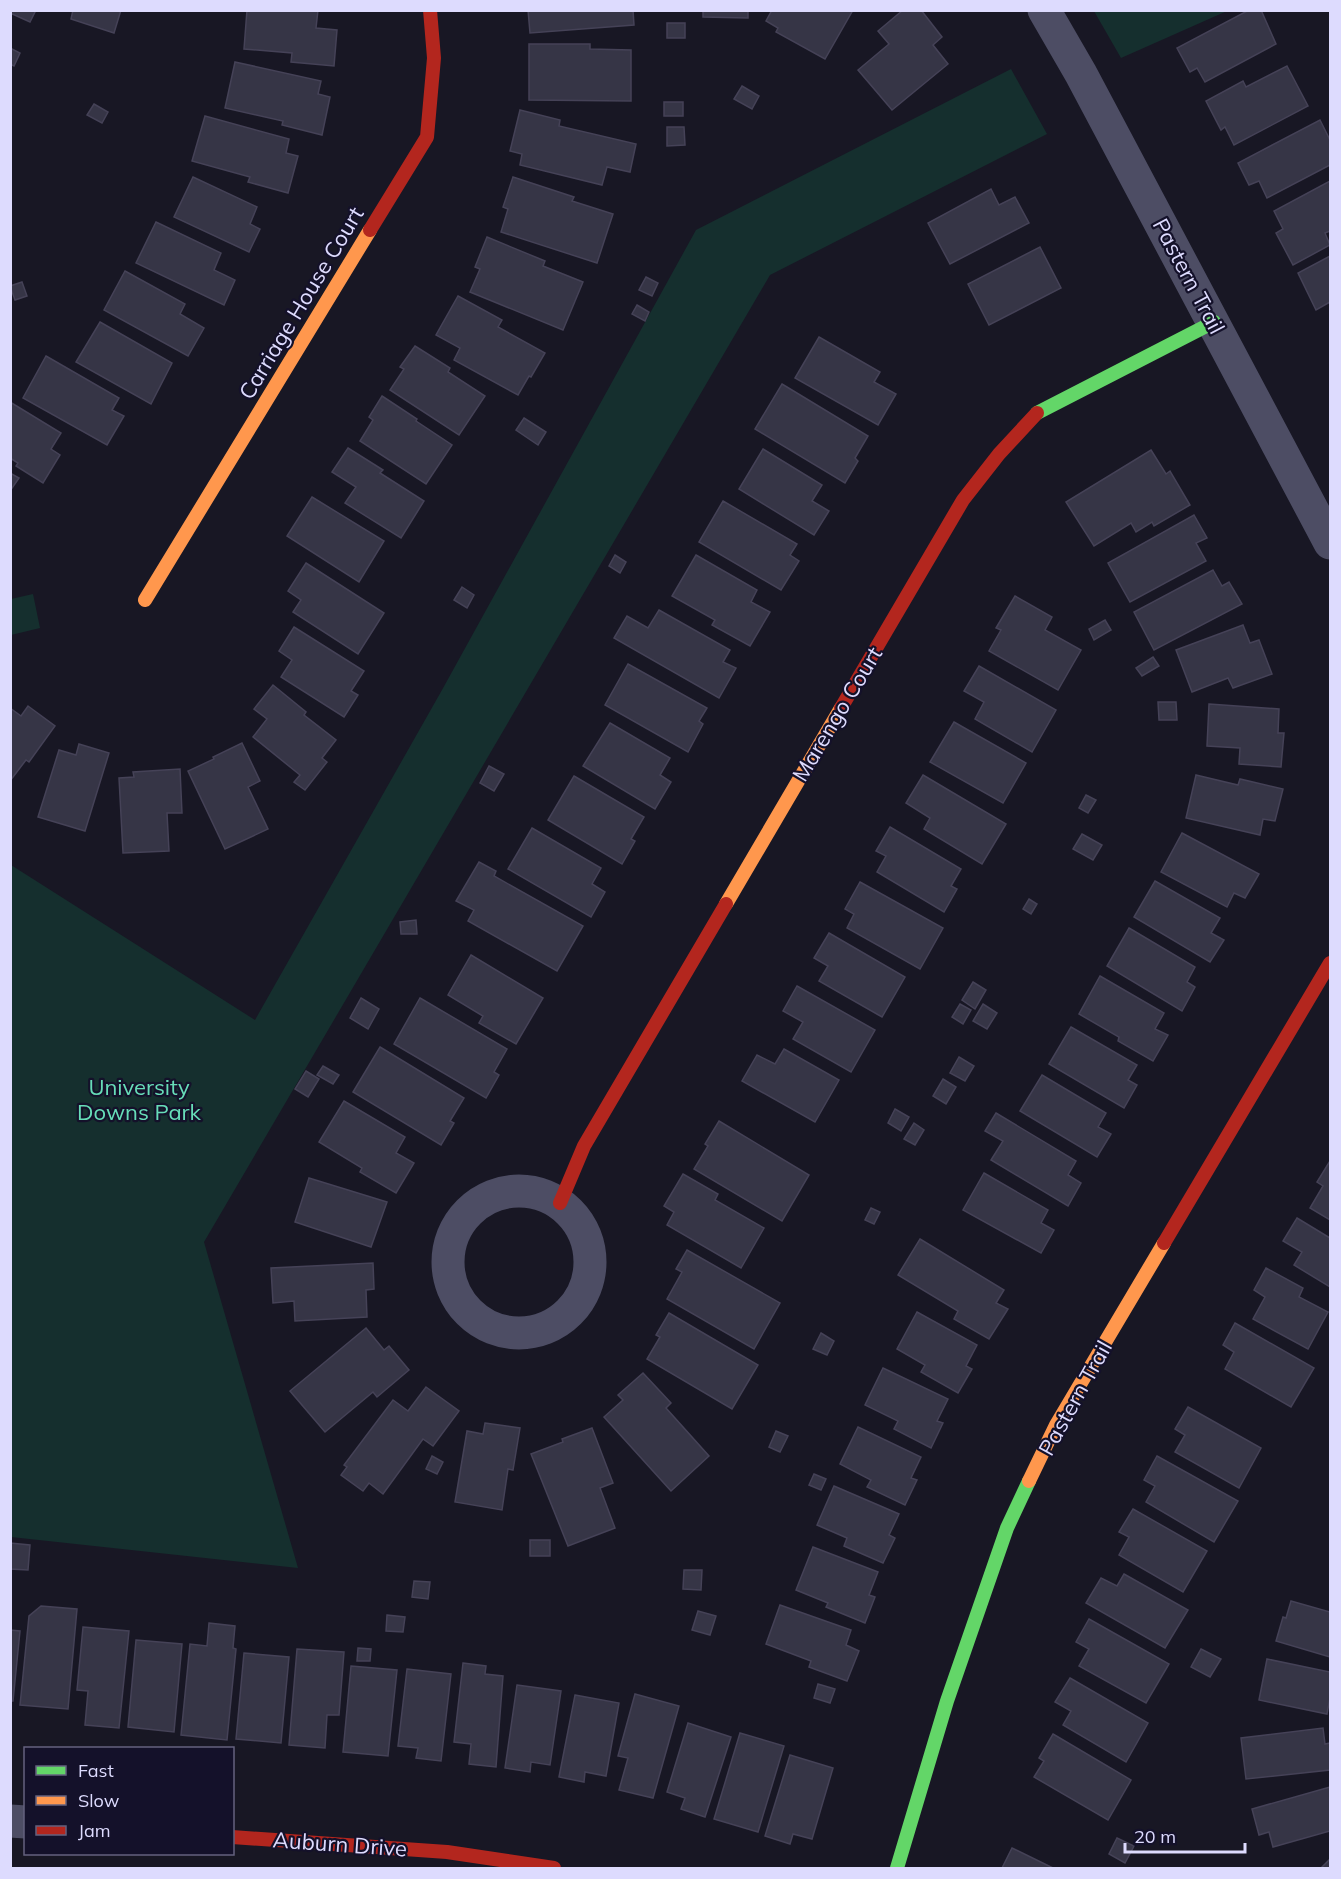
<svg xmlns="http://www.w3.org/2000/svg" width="1341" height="1879" font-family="Mulish,sans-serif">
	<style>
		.green { fill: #152f2e }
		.building { fill: #363546; stroke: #454257; stroke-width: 1.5 }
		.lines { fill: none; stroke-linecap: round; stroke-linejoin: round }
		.street { stroke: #4d4d64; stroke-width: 33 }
		.fast { stroke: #63d668; stroke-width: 14 }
		.slow { stroke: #ff974d; stroke-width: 14 }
		.jam { stroke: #b3261e; stroke-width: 14 }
		.labels { text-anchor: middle; stroke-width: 4.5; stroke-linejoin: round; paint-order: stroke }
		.street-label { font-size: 22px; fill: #dddbfe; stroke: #14112a }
		.park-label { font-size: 22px; fill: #67ddb8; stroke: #14112a }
	</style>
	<rect width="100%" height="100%" fill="#181724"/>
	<g class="green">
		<polygon points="1094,11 1227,11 1121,58"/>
		<polygon points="1011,69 1047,134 770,275 204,1242 298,1568 11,1537 11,865 255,1020 442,690 696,230"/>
		<polygon points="33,594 40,628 11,635 11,599"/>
	</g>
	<g class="building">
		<polygon points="10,10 36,10 30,22 10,13"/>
		<polygon points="73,10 121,10 114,33 71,19"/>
		<polygon points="247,10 318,10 316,28 337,30 334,66 291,62 292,53 244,49"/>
		<polygon points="528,10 633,10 634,25 530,33"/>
		<polygon points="703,10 748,10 748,18 703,17"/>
		<polygon points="772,10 853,10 825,59 776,32 778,28 766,21"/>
		<polygon points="903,10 921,10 942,37 933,45 948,64 892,110 858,70 889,44 878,31"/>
		<polygon points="1249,10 1261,10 1276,44 1205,82 1197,68 1190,72 1177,48"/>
		<rect x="667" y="23" width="18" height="15"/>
		<polygon points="529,44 590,44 590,49 631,50 631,101 529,100"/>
		<polygon points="10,48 20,53 14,66 10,64"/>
		<polygon points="235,62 321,81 318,94 330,97 322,135 282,125 283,121 225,108"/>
		<polygon points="1287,66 1308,106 1234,145 1225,127 1221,130 1206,101 1243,81 1246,87"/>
		<polygon points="742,86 759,96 752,109 734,99"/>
		<rect x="664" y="102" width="19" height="14"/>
		<polygon points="94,104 108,112 102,123 87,115"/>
		<polygon points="520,110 560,120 559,126 636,144 630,172 607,167 602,185 520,165 522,154 510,151"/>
		<polygon points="205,116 289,139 286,153 298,156 288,193 248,182 250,177 192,161"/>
		<polygon points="1320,120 1330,140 1330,165 1267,198 1259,181 1249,185 1238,163"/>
		<polygon points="667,127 684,127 685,145 667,146"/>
		<polygon points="193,177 257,207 250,224 260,229 249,252 174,217"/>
		<polygon points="513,177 574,197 572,201 613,214 597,263 501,232 508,209 503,207"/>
		<polygon points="1330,181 1330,231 1325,233 1330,245 1293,265 1276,233 1283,229 1274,211"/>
		<polygon points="991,189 999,205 1015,197 1029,223 950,264 928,223"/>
		<polygon points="156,222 221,253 214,270 235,280 224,305 136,263"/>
		<polygon points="487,237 545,261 543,266 583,282 563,330 470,292 480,269 475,267"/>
		<polygon points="1040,247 1061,288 989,325 968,284"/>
		<polygon points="1330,256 1330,302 1316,310 1298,273"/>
		<polygon points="125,271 185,304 180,314 204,328 188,356 104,310"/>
		<polygon points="646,277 658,283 652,296 639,290"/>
		<polygon points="22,282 27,296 15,300 10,286"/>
		<polygon points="458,296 502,320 498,327 545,353 531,377 529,376 518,395 454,360 460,348 436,335"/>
		<polygon points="637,305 649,312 645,321 632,314"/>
		<polygon points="100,322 172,363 151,404 76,362"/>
		<polygon points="819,337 880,372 874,382 896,394 878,425 795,378"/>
		<polygon points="415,346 450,368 448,372 485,396 459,435 390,390 404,369 400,367"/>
		<polygon points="46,356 119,398 112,410 124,416 107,445 23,398"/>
		<polygon points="782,384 868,436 855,458 858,461 845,483 755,429"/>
		<polygon points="382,396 417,419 416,421 452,445 426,484 360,441 373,420 369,417"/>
		<polygon points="10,402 61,433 51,449 60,455 43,483 16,466 18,463 10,458"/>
		<polygon points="524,418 546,432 538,445 516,430"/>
		<polygon points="348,448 383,470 380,473 424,501 401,538 345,503 356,487 332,472"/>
		<polygon points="763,449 822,485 812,501 829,511 814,535 739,489"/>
		<polygon points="1151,450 1166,474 1170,471 1190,505 1154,526 1152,522 1136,532 1131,523 1094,546 1066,502"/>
		<polygon points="10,473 19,478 10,491"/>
		<polygon points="312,497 384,541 359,582 287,536"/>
		<polygon points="723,501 797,544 790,555 799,561 781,590 699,542"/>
		<polygon points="1194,515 1207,538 1196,543 1206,561 1130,602 1108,563"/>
		<polygon points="615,555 626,562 620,573 609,566"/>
		<polygon points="696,555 757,590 751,602 770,612 750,646 712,625 715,620 672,596"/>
		<polygon points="306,563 384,613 358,654 293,612 301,600 288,591"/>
		<polygon points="1213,570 1222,586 1229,582 1242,604 1154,650 1134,612"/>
		<polygon points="462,587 474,595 467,608 454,600"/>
		<polygon points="1015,596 1052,617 1045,630 1081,650 1058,690 989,651 1001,630 996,628"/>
		<polygon points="659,610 730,650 723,662 736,668 719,698 614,638 627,616 648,628"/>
		<polygon points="1105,620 1111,630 1094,640 1089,629"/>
		<polygon points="1243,625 1250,643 1259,640 1272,674 1233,688 1228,678 1192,692 1176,650"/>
		<polygon points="294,627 364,671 351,691 358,695 344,717 281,677 292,660 279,651"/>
		<polygon points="1153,657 1159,666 1142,676 1136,668"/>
		<polygon points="628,664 707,708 699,721 703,724 688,752 605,705"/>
		<polygon points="979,666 1056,710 1032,752 975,719 984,702 964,691"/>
		<polygon points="273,685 306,712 304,715 336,740 322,758 327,762 305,790 294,782 300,775 253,737 267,719 254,709"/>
		<polygon points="1158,702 1176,702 1177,720 1159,720"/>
		<polygon points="1209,704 1279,709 1278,733 1284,733 1281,767 1239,764 1240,748 1207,746"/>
		<polygon points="28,706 55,726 29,762 26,760 10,781 10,708 21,716"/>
		<polygon points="954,722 1026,763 1003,803 930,762"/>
		<polygon points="610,723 670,758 660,775 671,782 655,809 583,766"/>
		<polygon points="242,743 260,781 248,787 268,829 225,849 188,771 214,759 213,757"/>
		<polygon points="79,744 109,753 85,831 38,817 59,750 76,755"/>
		<polygon points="489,766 504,774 494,791 480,783"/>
		<polygon points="180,769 182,813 167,813 169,851 123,853 119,778 134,777 133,772"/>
		<polygon points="923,775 1006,824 982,864 924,829 930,818 906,803"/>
		<polygon points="1196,775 1238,785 1240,779 1283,789 1275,821 1263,819 1260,835 1186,818"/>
		<polygon points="574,776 644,817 631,839 635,841 622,864 548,820"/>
		<polygon points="1086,795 1096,800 1088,813 1079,808"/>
		<polygon points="890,827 961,869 951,886 957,889 944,912 877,872 886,856 876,851"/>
		<polygon points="532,828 601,868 592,884 605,892 591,917 508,869"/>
		<polygon points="1182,833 1259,874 1245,898 1234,893 1227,907 1161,872"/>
		<polygon points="1082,834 1102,845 1093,860 1073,849"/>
		<polygon points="479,862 496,871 494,876 583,926 557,971 468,921 474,910 456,901"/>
		<polygon points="1155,881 1220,918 1211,933 1224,940 1210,962 1134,917"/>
		<polygon points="860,882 943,928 920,969 847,928 854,914 845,909"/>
		<polygon points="1029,899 1037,904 1031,914 1023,909"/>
		<polygon points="416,920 417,934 401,934 400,922"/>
		<polygon points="1129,928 1195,967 1187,982 1195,987 1182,1011 1107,966"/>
		<polygon points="829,933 905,977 882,1017 819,981 828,966 814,958"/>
		<polygon points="471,955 543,998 516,1044 479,1023 483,1016 448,995"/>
		<polygon points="1100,976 1164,1013 1155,1029 1168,1035 1153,1061 1118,1041 1119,1037 1079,1014"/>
		<polygon points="973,982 986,990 975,1009 962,1000"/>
		<polygon points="797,986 875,1030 851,1072 793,1039 803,1022 783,1011"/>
		<polygon points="361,998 379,1009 368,1029 350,1018"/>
		<polygon points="420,998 507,1049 494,1072 499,1075 486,1098 394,1044"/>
		<polygon points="960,1004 971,1010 963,1024 952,1017"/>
		<polygon points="983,1004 997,1013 987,1029 973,1021"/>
		<polygon points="1071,1027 1137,1065 1128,1080 1137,1085 1124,1108 1049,1064"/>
		<polygon points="380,1047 464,1098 450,1121 454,1123 441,1145 353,1092"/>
		<polygon points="784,1049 839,1080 815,1122 742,1081 757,1055 775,1064"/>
		<polygon points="959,1057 974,1066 965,1081 950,1073"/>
		<polygon points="323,1066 339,1075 333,1084 317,1075"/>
		<polygon points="306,1071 319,1079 308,1097 295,1089"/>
		<polygon points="1042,1075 1106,1113 1098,1127 1111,1134 1097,1157 1020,1111"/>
		<polygon points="943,1079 956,1087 946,1104 933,1096"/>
		<polygon points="344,1101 405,1137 396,1153 414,1163 396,1193 360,1172 362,1168 319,1142"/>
		<polygon points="895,1109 909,1117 901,1131 888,1123"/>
		<polygon points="996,1113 1076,1161 1068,1175 1081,1183 1068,1206 991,1160 1003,1141 985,1131"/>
		<polygon points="719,1121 809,1175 782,1221 694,1169 708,1146 705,1144"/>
		<polygon points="914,1123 924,1130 915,1145 904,1139"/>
		<polygon points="1330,1161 1330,1220 1310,1208 1323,1186 1317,1182"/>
		<polygon points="984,1173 1048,1210 1041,1223 1054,1230 1041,1253 963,1210"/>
		<polygon points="683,1174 718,1194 715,1200 764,1228 741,1268 667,1225 674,1212 664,1206"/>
		<polygon points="309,1178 387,1202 371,1247 295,1222"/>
		<polygon points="871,1208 880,1212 874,1224 865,1220"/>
		<polygon points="1297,1218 1330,1238 1330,1287 1294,1265 1302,1252 1283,1241"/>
		<polygon points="920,1239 1004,1290 996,1303 1008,1309 989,1339 954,1319 958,1311 898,1275"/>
		<polygon points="687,1250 780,1303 754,1349 667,1299 682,1272 676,1269"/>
		<polygon points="373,1263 374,1289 366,1290 367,1317 295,1321 294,1301 273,1303 271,1268"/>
		<polygon points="1266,1268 1303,1288 1299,1297 1328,1312 1308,1349 1253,1319 1265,1297 1254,1290"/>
		<polygon points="917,1312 977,1345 966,1366 972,1369 958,1393 921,1372 925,1365 897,1349"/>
		<polygon points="669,1313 758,1365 732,1409 647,1359 660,1337 656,1335"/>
		<polygon points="1235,1323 1314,1368 1291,1407 1225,1369 1234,1352 1223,1345"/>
		<polygon points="366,1328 384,1350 389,1346 409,1370 377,1397 373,1392 325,1432 290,1391"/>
		<polygon points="821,1333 834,1341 827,1355 813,1349"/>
		<polygon points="883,1368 948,1399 937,1421 943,1423 931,1448 894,1429 898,1421 865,1405"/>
		<polygon points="643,1373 671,1403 666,1408 709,1456 671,1491 604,1417 623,1400 618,1395"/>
		<polygon points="426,1387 459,1411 433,1446 423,1439 383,1494 369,1483 363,1491 341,1475 347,1467 344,1465 393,1400 408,1411"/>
		<polygon points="1188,1407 1261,1448 1239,1488 1175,1452 1185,1435 1175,1429"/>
		<polygon points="485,1423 520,1428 513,1470 508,1469 502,1510 455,1502 467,1431 483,1434"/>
		<polygon points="858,1427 921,1457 911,1478 917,1480 905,1505 867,1487 871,1480 840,1464"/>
		<polygon points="592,1428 613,1483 600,1488 615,1528 568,1546 531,1454 563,1442 562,1439"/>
		<polygon points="776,1431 788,1436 780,1452 769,1447"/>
		<polygon points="432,1456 443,1462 437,1474 426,1469"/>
		<polygon points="1157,1456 1238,1501 1214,1542 1146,1502 1155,1486 1144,1480"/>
		<polygon points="814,1474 826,1479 821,1490 809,1485"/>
		<polygon points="834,1486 899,1514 889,1535 895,1538 883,1563 844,1546 847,1538 817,1525"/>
		<polygon points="1133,1509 1207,1551 1183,1592 1119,1555 1129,1537 1119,1532"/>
		<rect x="530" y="1540" width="20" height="16"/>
		<polygon points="10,1543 30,1545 28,1570 10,1569"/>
		<polygon points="813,1547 878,1572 869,1595 875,1597 865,1623 826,1607 828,1603 796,1590"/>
		<polygon points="684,1570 702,1570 701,1590 683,1589"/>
		<polygon points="1124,1574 1188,1610 1165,1648 1086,1603 1101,1578 1117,1586"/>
		<polygon points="414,1581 430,1582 428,1599 412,1597"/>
		<polygon points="1291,1601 1330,1612 1330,1657 1276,1641 1283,1617 1286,1618"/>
		<polygon points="780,1605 851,1630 846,1645 859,1651 847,1681 809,1667 811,1661 766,1644"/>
		<polygon points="41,1606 77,1609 68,1709 20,1705 29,1616"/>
		<polygon points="698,1611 716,1616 710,1635 692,1630"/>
		<polygon points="387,1615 405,1617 403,1632 386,1631"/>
		<polygon points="1089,1619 1169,1664 1146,1703 1079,1666 1089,1649 1076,1642"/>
		<polygon points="209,1623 235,1626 233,1648 236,1649 227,1740 181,1735 190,1644 207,1646"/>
		<polygon points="83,1627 129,1631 119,1728 85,1725 88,1691 77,1690"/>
		<polygon points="10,1630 20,1631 13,1701 10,1701"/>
		<polygon points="136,1640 182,1644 174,1732 128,1727"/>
		<polygon points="358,1648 371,1649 370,1661 357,1661"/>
		<polygon points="297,1649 344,1652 339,1715 327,1715 325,1748 289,1745"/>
		<polygon points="1201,1649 1221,1659 1210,1677 1191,1667"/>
		<polygon points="244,1653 289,1657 281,1743 236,1739"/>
		<polygon points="1267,1659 1330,1672 1330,1698 1327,1714 1259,1700"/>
		<polygon points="463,1663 486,1666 485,1674 503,1676 496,1767 469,1764 471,1744 454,1742"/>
		<polygon points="351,1666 397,1670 388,1756 343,1752"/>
		<polygon points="407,1669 451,1674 441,1761 416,1758 418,1748 398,1746"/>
		<polygon points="1070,1678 1148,1723 1126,1762 1063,1725 1071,1711 1055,1702"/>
		<polygon points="818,1684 835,1689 830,1703 814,1698"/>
		<polygon points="517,1685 561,1691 550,1765 531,1762 530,1772 505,1768"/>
		<polygon points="635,1694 679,1706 653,1798 619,1790 628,1758 618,1756"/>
		<polygon points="575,1695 619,1703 606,1776 585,1772 584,1782 559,1777"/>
		<polygon points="688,1723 731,1737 705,1817 681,1809 685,1798 667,1792"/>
		<polygon points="1323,1728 1325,1744 1330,1743 1330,1770 1246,1779 1241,1738"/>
		<polygon points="740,1733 784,1746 758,1832 714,1819"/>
		<polygon points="1053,1734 1131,1780 1108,1820 1034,1777 1044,1761 1039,1758"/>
		<polygon points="790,1755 833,1768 812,1839 793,1834 790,1844 765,1836"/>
		<polygon points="1330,1787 1330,1831 1273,1847 1269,1832 1259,1835 1252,1809"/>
		<polygon points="1117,1838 1134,1846 1125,1863 1109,1854"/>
		<polygon points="1012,1848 1053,1868 1002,1868"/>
		<polygon points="1330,1859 1330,1868 1321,1868"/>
	</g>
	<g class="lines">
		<g class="street">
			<polyline points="1044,10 1081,74 1330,543"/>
			<circle cx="519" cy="1262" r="71"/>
			<polyline points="10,1821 26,1822"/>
		</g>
		<g class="fast">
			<polyline points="1037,413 1214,322"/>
			<polyline points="897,1868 947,1701 1007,1528 1029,1481"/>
		</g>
		<g class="slow">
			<polyline points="145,600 370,230"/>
			<polyline points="726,904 841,708"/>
			<polyline points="1029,1481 1056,1425 1164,1243"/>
		</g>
		<g class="jam">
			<polyline points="370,230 427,137 434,58 430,10"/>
			<polyline points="841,708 963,500 999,454 1037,413"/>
			<polyline points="560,1203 584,1146 726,904"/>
			<polyline points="1164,1243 1330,963"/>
			<polyline points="232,1837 447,1852 554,1868"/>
		</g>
	</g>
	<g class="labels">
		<g class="street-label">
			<text transform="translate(1189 276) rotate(62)" y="8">Pastern Trail</text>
			<text transform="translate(301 303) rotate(-59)" y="8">Carriage House Court</text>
			<text transform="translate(837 714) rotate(-59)" y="8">Marengo Court</text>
			<text transform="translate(1075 1398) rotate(-61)" y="8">Pastern Trail</text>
			<text transform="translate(340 1844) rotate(4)" y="8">Auburn Drive</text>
		</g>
		<g class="park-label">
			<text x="139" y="1095">University<tspan x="139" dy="25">Downs Park</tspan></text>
		</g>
	</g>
	<rect width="1341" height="1879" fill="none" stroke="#dddbfe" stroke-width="24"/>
	<rect x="24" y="1747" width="210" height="108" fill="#14112a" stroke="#64627f" stroke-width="1.5"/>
	<rect x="36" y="1766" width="30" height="9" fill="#63d668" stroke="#64627f" stroke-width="1.5"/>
	<text x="78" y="1777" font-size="18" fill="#dddbfe">Fast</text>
	<rect x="36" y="1796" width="30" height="9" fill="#ff974d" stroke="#64627f" stroke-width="1.5"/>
	<text x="78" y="1807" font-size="18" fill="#dddbfe">Slow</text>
	<rect x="36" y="1826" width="30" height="9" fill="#b3261e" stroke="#64627f" stroke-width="1.5"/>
	<text x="78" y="1837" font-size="18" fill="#dddbfe">Jam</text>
	<path d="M1125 1843v9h120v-9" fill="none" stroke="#dddbfe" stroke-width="3"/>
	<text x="1134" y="1843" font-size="18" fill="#dddbfe" stroke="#14112a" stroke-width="4.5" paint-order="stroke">20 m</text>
</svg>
